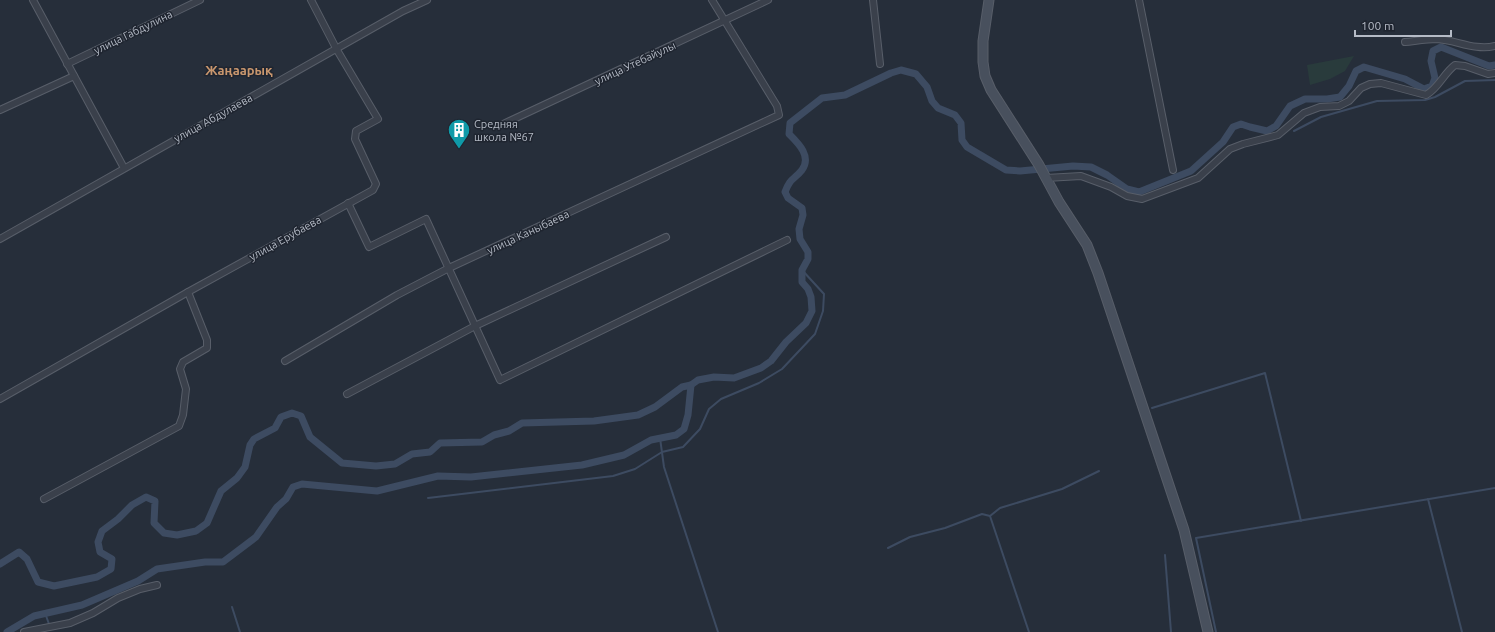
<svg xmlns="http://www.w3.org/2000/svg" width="1495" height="632" font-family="Ubuntu,sans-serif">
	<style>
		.green { fill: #293b3c }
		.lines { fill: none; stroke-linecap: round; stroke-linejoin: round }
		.stream { stroke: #3d4b61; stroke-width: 2 }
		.canal { stroke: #3d4b61; stroke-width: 7 }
		.minor-casing { stroke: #585e69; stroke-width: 8 }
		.secondary-casing { stroke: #585e69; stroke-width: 11 }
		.minor { stroke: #3a404b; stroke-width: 6 }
		.secondary { stroke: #48505d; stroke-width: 9 }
		.labels { text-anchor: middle; stroke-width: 3; stroke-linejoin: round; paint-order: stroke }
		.street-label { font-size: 11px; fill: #b5bbc6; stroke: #1f2530 }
		.poi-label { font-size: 11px; fill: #b5bbc6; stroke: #1f2530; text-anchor: start }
		.quarter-label { font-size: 13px; font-weight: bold; fill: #c9976e; stroke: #1f2530 }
	</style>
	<rect width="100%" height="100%" fill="#262e3a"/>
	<polygon class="green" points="1354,56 1345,71 1330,79 1310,85 1307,65"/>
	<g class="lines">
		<g class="stream">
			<polyline points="1294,131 1321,117 1377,101 1425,100 1435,97 1465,81 1495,80"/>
			<polyline points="1152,408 1265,373 1301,521"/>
			<polyline points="660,438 664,467 718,632"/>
			<polyline points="428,498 613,476 635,469 662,452 683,447 700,429 709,409 721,399 759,383 782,369 815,334 823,311 824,294 802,270"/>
			<polyline points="1428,499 1462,632"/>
			<polyline points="990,516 1000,508 1062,489 1099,471"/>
			<polyline points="888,548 910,537 945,528 982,514 990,516 1029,632"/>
			<polyline points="1165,555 1171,632"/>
			<polyline points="232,607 240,632"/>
			<polyline points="45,613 49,624"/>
			<polyline points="1216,632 1196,538 1495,488"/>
		</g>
		<g class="canal">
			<path d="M0,564L19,552L27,559L38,582L54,586L97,577L111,569L112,559L100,552L98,542L102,531L118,519L132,505L146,497L155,501L154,523L164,533L177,535L196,531L207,523L221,491L237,478L245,467L250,445L254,439L275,428L281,417L292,413L301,416L310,437L342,463L376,466L395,464L412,454L430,452L440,443L482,442L494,435L509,431L522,423L594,421L638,415L655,407L682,387L691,385L698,380L714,377L734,378L761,368L771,361L786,342L806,323L812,311L811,297L808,289L802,282V270L808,259V252L800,239L799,229L803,215L802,208L788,198L785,192C790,178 794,180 802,170C812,156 798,143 789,134L790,123L822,98L845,95L891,73L901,70L916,74L927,87L932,101L938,108L955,115L961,123L962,140L967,147L1006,170L1020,171L1073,166L1091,167L1107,175L1127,189L1139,192L1191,171L1223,142L1233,127L1241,124L1250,127L1267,131L1276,126L1290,106L1305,99H1327L1340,97L1349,86L1356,71L1364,67L1405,79L1424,89L1432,86L1435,78L1431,61L1433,51L1441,47L1489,66L1495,65"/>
			<polyline points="7,632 34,616 82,605 138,581 157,569 205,562 223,562 256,537 277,507 286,499 293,487 302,484 377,491 438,476 471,477 582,465 624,455 651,440 676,435 684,429 688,415 691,385"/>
		</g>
		<g class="minor-casing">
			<g id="minor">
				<polyline points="33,0 124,168"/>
				<polyline points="873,0 880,64"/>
				<polyline points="1139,0 1173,170"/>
				<path d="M1405,42C1415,41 1427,39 1437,39C1456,40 1475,51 1495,46"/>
				<polyline points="67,64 200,0"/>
				<polyline points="0,110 74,76"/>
				<polyline points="501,125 768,0"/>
				<path d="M1046,178L1081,176L1111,187L1127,196L1142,199L1198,178L1230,149L1243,144L1278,135L1304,113L1320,107L1339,106L1349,101L1361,88L1370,84L1381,83L1426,95C1439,88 1443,74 1455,65L1465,66L1488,74L1495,73"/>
				<polyline points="348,203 369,247 426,219 500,380 787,240"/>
				<polyline points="0,239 403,11 427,0"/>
				<polyline points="285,361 397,295 449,268 779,115 777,106 712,0"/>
				<polyline points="347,394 475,326 666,237"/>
				<polyline points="0,399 188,292 373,190 376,184 355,139 356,131 378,119 337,50 311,0"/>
				<polyline points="44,499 179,426 183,415 186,389 180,369 183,362 207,348 207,340 188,292"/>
				<polyline points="24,632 70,623 93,613 118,598 140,589 157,585"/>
			</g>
		</g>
		<g class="secondary-casing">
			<polyline id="secondary" points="989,0 983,41 983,62 985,76 991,90 1039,165 1059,202 1087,245 1098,273 1184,530 1208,632"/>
		</g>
		<use href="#minor" class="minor"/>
		<use href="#secondary" class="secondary"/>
	</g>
	<defs>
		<g id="building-pin" transform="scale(1.15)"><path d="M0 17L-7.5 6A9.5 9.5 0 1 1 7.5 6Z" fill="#0f9aa8" stroke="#1f2530"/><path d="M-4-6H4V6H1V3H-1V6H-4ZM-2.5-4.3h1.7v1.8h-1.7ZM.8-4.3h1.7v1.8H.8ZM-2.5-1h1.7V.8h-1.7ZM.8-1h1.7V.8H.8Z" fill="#fff"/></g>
	</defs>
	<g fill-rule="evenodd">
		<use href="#building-pin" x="459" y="130"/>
	</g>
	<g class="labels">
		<g class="street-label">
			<text transform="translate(133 32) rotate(-26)" y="4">улица Габдулина</text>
			<text transform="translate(635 63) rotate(-25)" y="4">улица Утебайулы</text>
			<text transform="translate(213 118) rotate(-29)" y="4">улица Абдулаева</text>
			<text transform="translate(528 232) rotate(-25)" y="4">улица Каныбаева</text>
			<text transform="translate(285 238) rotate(-29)" y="4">улица Ерубаева</text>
		</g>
		<g class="poi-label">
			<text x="474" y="128">Средняя<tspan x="474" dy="13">школа №67</tspan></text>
		</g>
		<g class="quarter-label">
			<text x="239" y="75">Жаңаарық</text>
		</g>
	</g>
	<path d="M1355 30v6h96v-6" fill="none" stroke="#b5bbc6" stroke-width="2"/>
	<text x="1361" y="30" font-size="12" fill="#b5bbc6" stroke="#1f2530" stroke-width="3" paint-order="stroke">100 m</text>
</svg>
